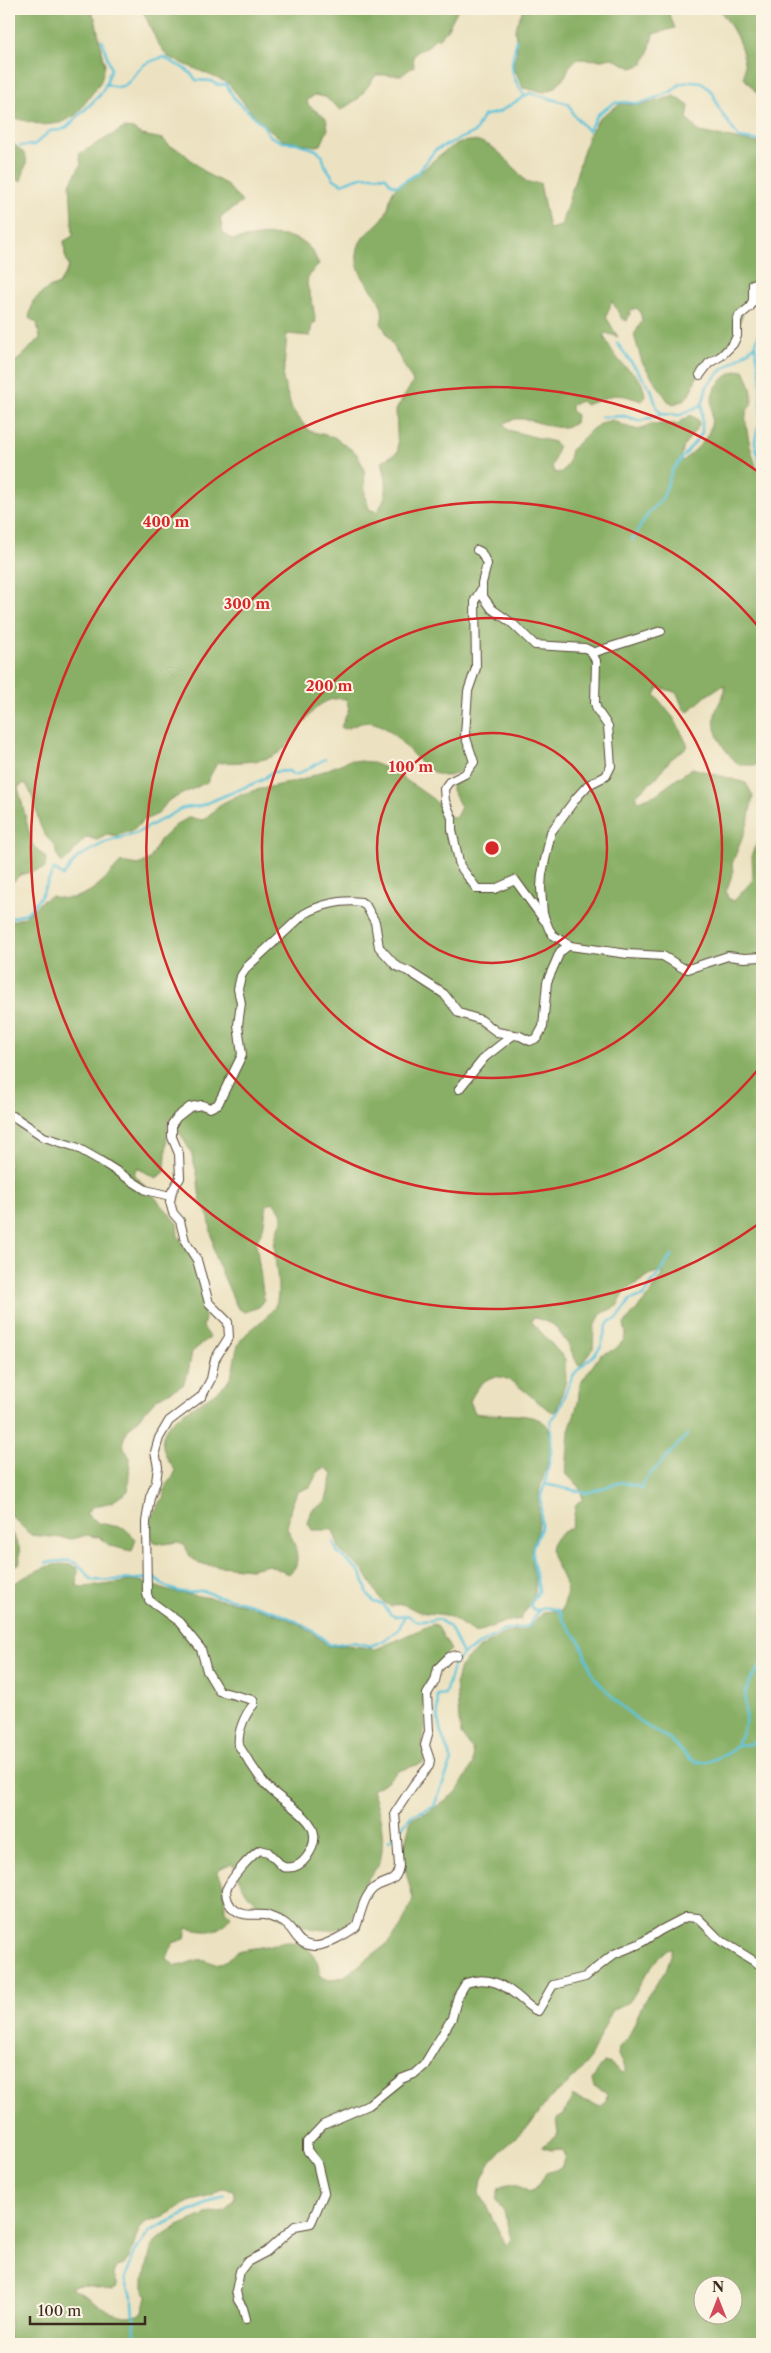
<svg xmlns="http://www.w3.org/2000/svg" width="771" height="2353" font-family="'Libre Caslon Text',serif">
	<style>
		.forest { fill: #88af65; stroke: #626c42; fill-rule: evenodd }
		.lines { fill: none; stroke-linecap: round; stroke-linejoin: round }
		.stream { stroke: #5dc3da; stroke-width: 2.5 }
		.minor-casing { stroke: #564636; stroke-width: 10 }
		.minor { stroke: #fff; stroke-width: 8 }
		.ring { fill: none; stroke: #d62828; stroke-width: 2.5 }
		.centre { fill: #d62828; stroke: #fcf5e5; stroke-width: 2.5 }
		.ring-label { font-size: 15px; text-anchor: middle; font-weight: bold; fill: #d62828; stroke: #fcf5e5; stroke-width: 4; stroke-linejoin: round; paint-order: stroke }
	</style>
	<rect width="100%" height="100%" fill="#fcf5e5"/>
	<filter id="ink" filterUnits="userSpaceOnUse"><feTurbulence type="fractalNoise" baseFrequency=".02" numOctaves="2"/><feDisplacementMap in="SourceGraphic" scale="10" xChannelSelector="R" yChannelSelector="G"/><feConvolveMatrix kernelMatrix="1 2 1 2 8 2 1 2 1" color-interpolation-filters="sRGB"/></filter>
	<filter id="wash" filterUnits="userSpaceOnUse"><feTurbulence type="fractalNoise" baseFrequency=".0096" numOctaves="4" result="noise"/><feDisplacementMap in="SourceGraphic" scale="20" xChannelSelector="R" yChannelSelector="G"/><feGaussianBlur stdDeviation="1.12" result="paint"/><feColorMatrix in="noise" values="0 0 0 0 0 0 0 0 0 0 0 0 0 0 0 0 0 1.4 0 .05"/><feComposite in="paint" operator="in"/></filter>
	<g filter="url(#wash)">
		<rect width="100%" height="100%" fill="#ece2c1"/>
		<g class="forest">
			<polygon points="9,9 89,9 95,18 105,65 101,81 86,102 76,115 60,123 43,125 9,117"/>
			<polygon points="139,9 458,9 447,30 438,39 435,38 427,48 417,51 413,57 414,66 402,75 376,75 359,98 341,110 325,97 315,95 307,100 308,105 326,118 328,129 321,145 315,146 282,140 256,118 228,83 168,57 157,42 144,13"/>
			<polygon points="523,9 667,9 675,28 653,34 649,52 643,64 632,68 612,58 602,60 577,59 569,67 566,75 555,88 544,92 523,88 513,65 517,51 515,29"/>
			<path d="M719,9H762V99L744,78C747,50 735,31 719,9Z"/>
			<path d="M675,96L689,106L687,119L699,132L762,144V281L751,295L731,342L725,349L700,369L689,395L684,400L674,404L668,401L642,362L634,335L642,321L640,311L636,308L631,310L627,321L622,319L612,301L606,317L618,337L606,333L603,335C608,343 612,352 618,359C630,374 642,373 645,396L642,401L626,396L614,395L585,405L581,401L571,405V410L576,415L575,423C551,438 526,407 504,424L508,430L554,442L558,447L552,467L555,473L562,472L568,463L571,450L591,430L601,423L612,420L627,427L639,430L650,424H677L691,415L698,420L699,425L684,446L681,457L683,461C693,452 709,439 711,425C713,415 710,404 713,394C717,381 731,370 744,370C748,378 753,390 752,400C752,405 747,409 746,414C744,430 756,468 762,483V761L759,765H739C725,751 708,731 717,708C720,700 725,696 725,686H721L706,696L688,712L683,708L677,693L659,687L655,695L675,720L688,746L670,760L656,778L636,795L638,801L655,795L692,768L746,783L753,796L748,823L732,864L733,872L726,892L728,898L734,901L753,880L752,853L762,833V2344H9V1586C30,1575 54,1556 78,1568L77,1586C89,1589 122,1581 137,1581C151,1582 161,1590 173,1592C227,1601 287,1606 328,1646L346,1645L376,1649L433,1624L438,1627L451,1650C434,1664 435,1675 423,1691L425,1727L422,1745L426,1756L423,1763L398,1771L386,1782L372,1790C380,1811 386,1838 380,1861C377,1870 369,1875 365,1883C358,1895 360,1910 350,1921C330,1945 266,1915 250,1897C241,1888 239,1874 232,1863L219,1869L218,1873L224,1886L225,1910L231,1916C219,1934 207,1933 187,1928L185,1939L173,1943L167,1958L175,1966C185,1966 195,1958 205,1960C212,1962 216,1966 223,1963C228,1961 231,1956 235,1953C243,1948 252,1949 261,1947C283,1942 305,1934 317,1962C319,1966 319,1972 321,1977L330,1980L345,1976L387,1944L400,1929L413,1899L402,1856L411,1819L430,1811L457,1792L473,1764L472,1749L461,1734L459,1720L456,1682L460,1667L475,1651L503,1634L527,1629L544,1612L562,1610C564,1604 568,1593 566,1587C558,1560 534,1547 572,1527L576,1504L583,1499L579,1486L566,1474L569,1431L578,1403L580,1384L600,1355L614,1350L623,1341L626,1334L624,1324L650,1294L663,1274L661,1271L651,1274L625,1291L617,1306L601,1314L594,1327L593,1349L581,1365H578L568,1344L554,1325L534,1317L531,1321L565,1359L566,1381L557,1410L553,1412C523,1396 496,1348 470,1401L475,1413C492,1417 537,1409 548,1427C559,1447 541,1475 539,1495C538,1506 540,1518 538,1529C537,1535 533,1541 532,1547C529,1563 537,1577 535,1592C534,1601 525,1610 521,1619L504,1622L476,1633C465,1628 457,1619 445,1615C436,1613 425,1614 417,1611C406,1606 403,1601 391,1607L381,1600L364,1571L340,1551L333,1530H312L308,1523L312,1510L325,1503L333,1474L326,1468L319,1470L310,1487L297,1492L291,1507L287,1528C294,1541 305,1565 288,1574L269,1565L251,1569L199,1564L190,1556L185,1546L177,1542L164,1544L154,1542L149,1532L152,1516L163,1498L166,1485L174,1475L175,1470C138,1422 192,1413 221,1388C223,1386 228,1383 229,1380C236,1369 233,1351 241,1340C250,1328 266,1320 274,1308C284,1293 272,1257 275,1240C278,1223 290,1218 273,1202L267,1205L263,1228L256,1243L264,1299L259,1307L244,1312L237,1307L215,1257L209,1218L200,1200L197,1173L191,1152L178,1130L168,1118L165,1172L156,1178L137,1168L134,1174L177,1222L178,1236L189,1252L197,1271L203,1300L205,1318L203,1327L210,1337L192,1352L188,1372L183,1385L157,1398L127,1431L123,1440L124,1448L130,1458L128,1491L112,1502L92,1507L86,1514L99,1523L124,1528L136,1539L132,1551L110,1546L101,1538L87,1535L72,1539L31,1535L9,1514V922L25,917L40,902L51,896C82,906 102,883 121,862L139,865L150,859L160,840L176,825L188,818L203,820L223,803L239,795L256,790L302,780L350,760L370,762L393,771L433,799L449,816L456,817L461,807L452,790V785L465,776L462,770C458,772 452,776 448,776C422,778 400,729 374,723C364,720 354,726 345,729L341,727L349,709L346,699C306,693 301,745 271,757C255,763 234,762 217,763L207,782L168,801L158,814L142,821L134,830L116,836L109,834L97,840L87,837C77,845 72,856 62,864L56,853L55,845C33,830 40,803 25,783L18,787L32,844L46,858L45,868L20,875L9,886V471L11,467L9,465V364C22,361 29,346 40,339L37,323L29,318L33,301L47,289L59,284L69,267L65,255L64,241L73,236L70,184L81,164L79,154L124,128L133,129L142,135L163,139L170,146L180,150L207,174L226,184L242,202L220,218L223,233L233,240C256,236 296,228 312,251C315,255 317,261 319,265C302,280 307,283 312,302C314,308 314,316 316,322L312,324L310,336L287,334L283,380L292,409L309,431L334,437L356,453L364,468L365,495L369,509L377,512C390,492 387,483 382,461L398,452L396,410L413,382L381,323C391,294 349,282 358,248C362,232 380,226 386,213C390,206 389,197 393,191C399,181 416,177 424,169C471,124 489,136 527,183H540L549,229L561,226L588,136L600,117L620,104L642,105ZM673,1949L666,1970L644,2001L628,2038L619,2047L618,2055L626,2072L622,2073L611,2064L604,2062L592,2080L594,2087L607,2093L606,2101L601,2107L573,2096L564,2114L556,2118L558,2134L542,2147L551,2150L561,2149L565,2156L561,2168L546,2173L538,2187L529,2192C518,2185 512,2182 499,2188L496,2200L504,2211L511,2239L506,2246L480,2193L482,2179L489,2165L511,2141L530,2125L548,2100L575,2077L588,2062L612,2011L630,2001L653,1964L668,1950ZM223,2188L233,2190L235,2198L225,2211L206,2214L178,2226L158,2239L151,2249L144,2279V2289L147,2296L143,2312C117,2329 96,2297 72,2289V2286L83,2285L113,2289L117,2287V2283L113,2274L116,2267L124,2265L131,2254L139,2229L146,2222L164,2216L189,2202L211,2196ZM704,2286H734V2316H704Z"/>
			<path d="M9,140C29,158 30,153 21,181L9,178Z"/>
			<polygon points="9,1528 19,1547 20,1563 9,1568"/>
		</g>
		<g class="lines">
			<g class="stream">
				<polyline points="102,40 111,69 106,84"/>
				<path d="M516,40C516,49 512,57 512,65C512,76 519,88 525,96"/>
				<path d="M20,146L34,145L50,131L61,130L67,127L100,95L106,84C130,94 131,74 145,64C151,61 158,59 164,57C177,67 187,66 196,80L211,81L218,85L226,84L234,98L263,125L270,136L282,142L297,143L316,150L322,155L325,165L334,179L342,184C358,177 368,174 386,177L391,184L397,186L419,172L435,150L475,132L483,116L499,112L530,93L569,104L573,114L588,131L598,114L614,103L625,102L639,104L671,92L680,84L692,81L701,82L713,93L719,109L739,138L762,141"/>
				<polyline points="762,325 755,346 761,377 760,419 755,441 762,476"/>
				<polyline points="617,343 651,389 657,408 662,414 680,415 702,405"/>
				<polyline points="601,417 624,416 640,421 662,414"/>
				<polyline points="632,540 648,514 663,497 672,471 702,433 702,405 707,386 721,371 755,346"/>
				<polyline points="9,919 27,913 41,896 54,869 63,876 78,857 106,842 137,833 183,808 200,806 262,780 272,772 289,771 293,775 298,774 325,759"/>
				<polyline points="545,1484 586,1493 622,1482 642,1488 642,1483 688,1434"/>
				<polyline points="333,1542 338,1553 361,1573 368,1594 374,1602 383,1604 390,1614 396,1617 405,1616"/>
				<path d="M46,1563C59,1561 71,1557 82,1568C85,1571 88,1577 92,1580C95,1581 147,1579 154,1578C164,1587 174,1592 188,1593C193,1593 199,1590 203,1591C208,1592 213,1595 218,1596C258,1605 299,1615 330,1645L353,1642L370,1646L383,1641L398,1630L405,1616L408,1615C416,1624 426,1621 438,1619L450,1627L463,1654"/>
				<path d="M540,1610H534L530,1605L539,1591L532,1556L533,1546L541,1528V1495L545,1484L551,1452V1420C565,1408 564,1386 576,1372C583,1363 596,1356 601,1346C605,1337 603,1329 610,1321L617,1319L630,1300L643,1296L672,1255"/>
				<path d="M738,1745L737,1741C753,1722 740,1709 747,1688C749,1680 757,1672 762,1665"/>
				<path d="M399,1831L411,1816L434,1806L452,1761C441,1734 436,1725 438,1695L445,1694L454,1664L463,1654L503,1631L529,1626C537,1610 541,1603 559,1611L563,1620L579,1640L594,1677L615,1700L640,1722L669,1739L690,1759L698,1762L710,1761L727,1754L738,1745L752,1744L758,1735L762,1736"/>
				<polyline points="389,1841 395,1835"/>
				<polyline points="136,2344 133,2303 125,2279 135,2252 150,2231 225,2195"/>
			</g>
		</g>
	</g>
	<g filter="url(#ink)">
		<g class="lines">
			<g class="minor-casing">
				<g id="minor">
					<polyline points="700,375 709,363 721,356 733,344 737,336 737,322 739,316 750,307 753,300 753,284 762,282"/>
					<polyline points="477,550 481,552 487,564 482,583 482,595 492,609 513,624 535,645 585,648 591,651 596,661 595,703 597,710 608,726 611,766 606,776 588,785 577,797 551,832 542,874 541,888 543,914 549,929 553,935 570,946 628,954 663,956 681,967 688,969 728,956 744,958 762,957"/>
					<polyline points="482,588 475,600 476,668 468,691 465,735 474,762 465,774 449,782 444,789 445,801 452,818 452,830 460,866 477,889 495,889 515,880 544,920"/>
					<polyline points="592,653 661,631"/>
					<polyline points="459,1089 485,1057 513,1035"/>
					<polyline points="13,1116 44,1137 76,1147 99,1160 146,1190 170,1196"/>
					<path d="M457,1655L449,1657L438,1668L435,1681L427,1694L429,1731L425,1745L430,1760L429,1766L414,1784L395,1813L399,1866C396,1885 386,1879 374,1888C363,1897 361,1914 356,1927C349,1932 324,1947 315,1946C294,1945 297,1930 283,1922C278,1920 270,1916 265,1915C254,1914 244,1917 235,1910C228,1905 226,1898 226,1890C231,1878 249,1857 260,1850L268,1852L283,1867C293,1869 300,1866 306,1858C334,1821 284,1807 265,1784C256,1773 247,1758 239,1746C237,1732 245,1714 254,1704L253,1700L219,1691L207,1671L201,1649L179,1622L149,1600L147,1594L146,1522L150,1497L156,1482L158,1467L155,1452L159,1438L169,1421L202,1396L211,1379L215,1359L229,1337L228,1322L209,1303L197,1260L185,1241L180,1221L173,1213L170,1202L172,1191L180,1178L179,1154L172,1137V1124L177,1117L190,1107L202,1105L210,1108L218,1104L242,1055L238,1025L241,1003L238,989L241,976L247,967L304,914C320,905 342,899 361,902L366,906L375,922L379,947L396,966L410,972L444,994L459,1013L481,1020L497,1032L520,1036L530,1041L537,1038L543,1027L547,982L560,952L569,945"/>
					<path d="M246,2319L243,2308L238,2300L236,2291L240,2271L247,2262L266,2252L295,2226L311,2223L324,2193L317,2163L307,2150V2142L323,2125L369,2105L401,2079L414,2074L424,2065L452,2018L458,1996L466,1983C489,1975 505,1985 522,2000C528,2005 531,2009 538,2011L553,1985L585,1977L614,1954L639,1944L661,1930L686,1917L698,1918L720,1940L762,1966"/>
				</g>
			</g>
			<use href="#minor" class="minor"/>
		</g>
	</g>
	<g class="ring">
		<circle cx="492" cy="848" r="115"/>
		<circle cx="492" cy="848" r="230"/>
		<path d="M761 1066A346 346 0 1 1 761 630"/>
		<path d="M760 1223A461 461 0 1 1 760 473"/>
	</g>
	<circle cx="492" cy="848" r="8" class="centre"/>
	<g class="ring-label">
		<text x="166" y="527">400 m</text>
		<text x="247" y="609">300 m</text>
		<text x="329" y="691">200 m</text>
		<text x="411" y="772">100 m</text>
	</g>
	<rect width="771" height="2353" fill="none" stroke="#fcf5e5" stroke-width="30"/>
	<g transform="translate(718 2300)"><circle r="24" fill="#fcf5e5" stroke="#afa495"/>
	<path d="M0-4L9 19L0 12L-9 19Z" fill="#d1495b"/>
	<text y="-8" font-size="14" font-weight="bold" text-anchor="middle" fill="#3b2a1e">N</text>
	</g>
	<path d="M30 2316v8h115v-8" fill="none" stroke="#3b2a1e" stroke-width="2.5"/>
	<text x="38" y="2316" font-size="15" fill="#3b2a1e" stroke="#fcf5e5" stroke-width="4" paint-order="stroke">100 m</text>
</svg>
